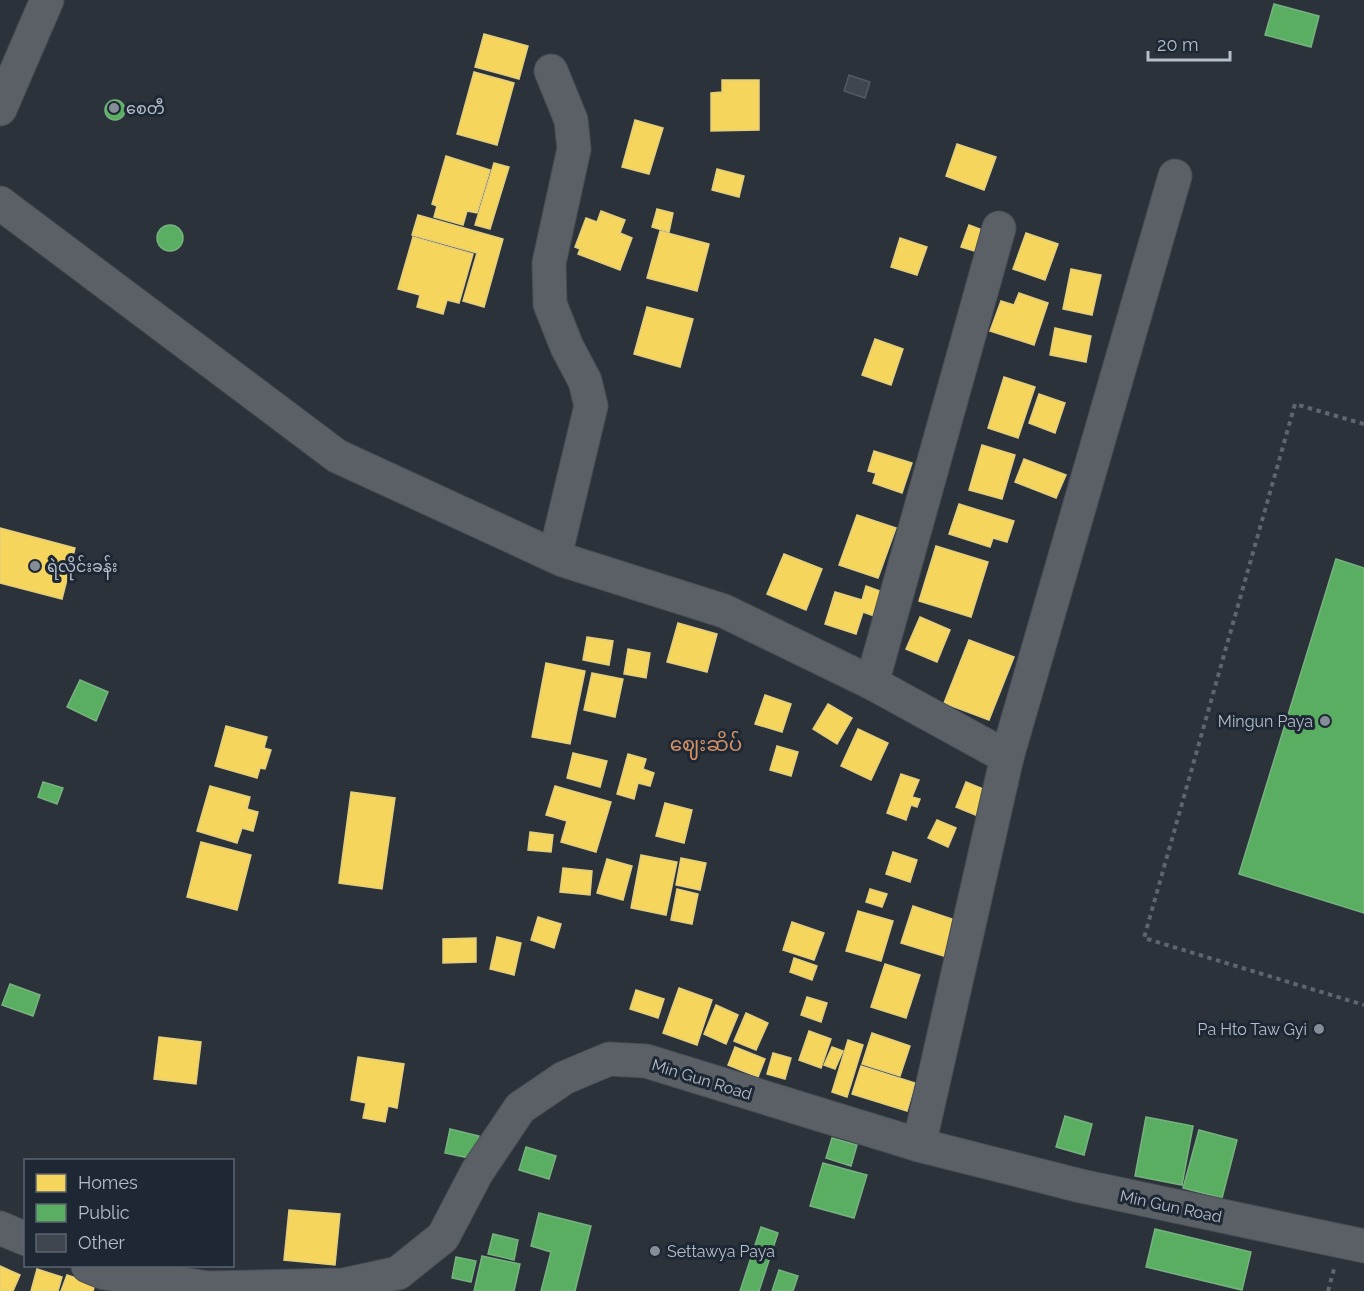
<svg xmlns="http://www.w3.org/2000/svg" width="1364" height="1291" font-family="Raleway,'Noto Sans Myanmar',sans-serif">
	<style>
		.homes { fill: #f6d55c; stroke: #e3ce7d; stroke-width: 1.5 }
		.public { fill: #5aae61; stroke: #76b380; stroke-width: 1.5 }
		.building { fill: #40464d; stroke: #535961; stroke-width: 1.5 }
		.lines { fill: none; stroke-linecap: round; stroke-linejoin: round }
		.minor-casing { stroke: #494e54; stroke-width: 35 }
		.path { stroke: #5e656b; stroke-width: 4; stroke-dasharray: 4.5 4.5; stroke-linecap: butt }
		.minor { stroke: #5b6067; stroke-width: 33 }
		.poi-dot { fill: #858d98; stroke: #1e2835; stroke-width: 2 }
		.labels { text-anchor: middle; stroke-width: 6; stroke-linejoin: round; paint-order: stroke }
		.poi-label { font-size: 16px; fill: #b6beca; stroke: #1e2835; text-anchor: start }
		.street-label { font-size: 16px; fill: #b6beca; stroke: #1e2835 }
		.quarter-label { font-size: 20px; fill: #d59165; stroke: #1e2835 }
	</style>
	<rect width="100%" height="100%" fill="#2b323a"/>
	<g class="homes">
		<polygon points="484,34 528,46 519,79 475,67"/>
		<polygon points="474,72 514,83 497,145 457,134"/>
		<polygon points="722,80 759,80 759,130 711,131 711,93 722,92"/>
		<polygon points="635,120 663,128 649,174 622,167"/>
		<polygon points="957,144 996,157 984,190 946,176"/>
		<polygon points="446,156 490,170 477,213 467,211 463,225 434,217 437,206 432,204"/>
		<polygon points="494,163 509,167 490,229 475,225"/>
		<polygon points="717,169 744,176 739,197 712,190"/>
		<polygon points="657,209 673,213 669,232 652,227"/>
		<polygon points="601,211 625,220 620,233 632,238 620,270 578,254 580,249 575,247 586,218 597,222"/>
		<polygon points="418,215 503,239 484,307 463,301 477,253 412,235"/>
		<polygon points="969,225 985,231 978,252 961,247"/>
		<polygon points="660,231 709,244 697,291 647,278"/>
		<polygon points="1026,233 1058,244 1045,280 1013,269"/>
		<polygon points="413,237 473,254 459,303 447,300 443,314 417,307 420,295 398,289"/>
		<polygon points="900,238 927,247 917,275 891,267"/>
		<polygon points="1071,269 1101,275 1092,315 1063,309"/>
		<polygon points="1019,293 1048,303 1034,345 990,331 1001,301 1014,305"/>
		<polygon points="647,307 693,319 680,367 634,354"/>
		<polygon points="1055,328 1091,336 1086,362 1050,355"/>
		<polygon points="875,339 903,349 891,385 862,375"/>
		<polygon points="1004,377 1035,387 1018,438 988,428"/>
		<polygon points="1039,394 1065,403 1055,433 1029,423"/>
		<polygon points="982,445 1015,455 1002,499 969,490"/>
		<polygon points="874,451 912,463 902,493 873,483 876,473 868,471"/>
		<polygon points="1024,459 1066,475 1056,498 1015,482"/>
		<polygon points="959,504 1014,521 1007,542 993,538 990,547 949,534"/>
		<polygon points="857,515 896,528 878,578 839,565"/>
		<polygon points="0,528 75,548 62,599 0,583"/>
		<polygon points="936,546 988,562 971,617 919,601"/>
		<polygon points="784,554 822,569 806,610 767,594"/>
		<polygon points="866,586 885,593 877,617 863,612 856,634 825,624 835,592 862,600"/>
		<polygon points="920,617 950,630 937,662 906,649"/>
		<polygon points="678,623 717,634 707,672 667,662"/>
		<polygon points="587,637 613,641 609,665 583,660"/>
		<polygon points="969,640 1014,657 989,720 944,703"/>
		<polygon points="628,649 650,653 646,678 624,674"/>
		<polygon points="546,663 585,671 570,744 532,737"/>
		<polygon points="592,673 623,679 615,717 584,710"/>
		<polygon points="765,695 791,704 782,732 755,724"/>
		<polygon points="828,704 852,718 837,744 813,729"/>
		<polygon points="226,726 267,737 264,748 271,750 265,769 260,768 257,778 215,766"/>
		<polygon points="858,729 888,743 871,780 841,766"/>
		<polygon points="777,746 798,752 791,776 770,770"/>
		<polygon points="573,753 607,761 600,787 567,778"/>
		<polygon points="628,754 646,759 643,769 654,773 650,786 638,783 634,799 617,794"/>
		<polygon points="901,774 919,780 912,797 920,799 917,807 911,805 906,820 887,813"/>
		<polygon points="966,782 988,791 978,816 956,807"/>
		<polygon points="210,786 250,797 247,809 258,812 253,831 242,828 237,843 197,831"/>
		<polygon points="555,786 611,802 596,852 561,842 567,821 546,815"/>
		<polygon points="351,792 395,798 382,889 339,883"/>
		<polygon points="665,803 692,810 684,843 656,836"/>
		<polygon points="937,820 956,828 948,847 928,838"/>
		<polygon points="530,832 553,835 551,852 528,850"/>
		<polygon points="201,842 251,855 237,910 187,897"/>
		<polygon points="893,852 917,860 910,882 886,874"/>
		<polygon points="641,855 677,862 666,915 631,908"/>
		<polygon points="681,858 706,863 700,890 676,885"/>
		<polygon points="607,859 632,866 623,900 597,893"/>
		<polygon points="563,868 592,871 590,895 560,892"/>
		<polygon points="677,889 698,894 692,924 671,920"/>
		<polygon points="870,889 887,894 882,907 866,902"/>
		<polygon points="913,906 958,921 947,957 901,943"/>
		<polygon points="858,911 893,921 881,961 846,951"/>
		<polygon points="538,917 561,924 554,948 531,940"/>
		<polygon points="792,922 824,933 814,960 783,950"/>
		<polygon points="497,937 521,943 514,975 490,969"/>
		<polygon points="476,938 476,962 443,963 443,939"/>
		<polygon points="794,958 817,966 812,980 790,972"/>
		<polygon points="885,964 920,975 906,1018 871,1007"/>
		<polygon points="679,988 712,1000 697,1045 663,1033"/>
		<polygon points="636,990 664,999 658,1018 630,1009"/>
		<polygon points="807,997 827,1003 821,1022 801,1015"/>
		<polygon points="716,1005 738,1015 726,1044 704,1034"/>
		<polygon points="746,1013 768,1023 756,1050 734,1041"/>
		<polygon points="809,1031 831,1039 821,1068 799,1060"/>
		<polygon points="872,1033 910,1046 900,1076 862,1064"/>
		<polygon points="159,1037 201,1042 196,1084 154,1079"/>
		<polygon points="848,1040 863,1045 847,1097 832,1092"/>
		<polygon points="735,1047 765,1059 758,1077 728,1065"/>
		<polygon points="832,1047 843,1051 835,1069 824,1065"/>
		<polygon points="773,1053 791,1058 785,1079 767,1074"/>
		<polygon points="358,1057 404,1064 397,1108 388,1106 385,1122 363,1118 366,1103 351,1100"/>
		<polygon points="861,1066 915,1083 907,1111 852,1094"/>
		<polygon points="289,1210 340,1214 335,1265 284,1260"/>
		<polygon points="0,1266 20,1275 13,1291 0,1291"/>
		<polygon points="37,1269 62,1277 58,1291 31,1291"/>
		<polygon points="67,1275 95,1284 93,1291 61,1291"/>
	</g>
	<g class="public">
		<polygon points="1274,4 1319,16 1311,47 1265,35"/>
		<circle cx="115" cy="110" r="10"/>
		<circle cx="170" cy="238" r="13"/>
		<polygon points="1336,559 1364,568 1364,913 1239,874"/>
		<polygon points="80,680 108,692 96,721 67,707"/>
		<polygon points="43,782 63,788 57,804 38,797"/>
		<polygon points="10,984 40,995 33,1016 2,1005"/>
		<polygon points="1065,1116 1092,1124 1084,1155 1056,1147"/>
		<polygon points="1146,1117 1193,1126 1182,1185 1135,1176"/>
		<polygon points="450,1129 479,1136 474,1159 445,1153"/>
		<polygon points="1199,1130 1237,1140 1222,1198 1183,1188"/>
		<polygon points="832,1138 857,1145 851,1166 826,1158"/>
		<polygon points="526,1147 556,1156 549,1179 519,1170"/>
		<polygon points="823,1163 867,1175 854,1218 810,1206"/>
		<polygon points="539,1213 591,1226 575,1291 541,1291 551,1252 531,1246"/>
		<polygon points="761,1227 778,1233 759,1291 740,1291"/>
		<polygon points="1155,1229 1251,1252 1242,1290 1146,1267"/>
		<polygon points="493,1234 518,1240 514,1260 488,1254"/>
		<polygon points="482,1256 520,1264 514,1291 474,1291"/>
		<polygon points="456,1257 476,1261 471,1282 452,1278"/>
		<polygon points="779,1270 798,1276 793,1291 772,1291"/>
	</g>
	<polygon class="building" points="849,75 870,82 865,98 844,91"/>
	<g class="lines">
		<g class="minor-casing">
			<g id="minor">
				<polyline points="551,71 571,120 574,149 549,263 550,304 567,347 585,381 591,406 555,556"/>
				<polyline points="0,109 47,0"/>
				<polyline points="0,203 337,456 563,560 724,611 872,683 1007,757"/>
				<polyline points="872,683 999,228"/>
				<polyline points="919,1145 1007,757 1175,176"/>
				<polyline points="0,1228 26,1239"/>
				<polyline points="88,1266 105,1273 209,1288 343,1285 398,1273 443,1237 477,1172 520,1108 564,1078 609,1059 646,1061 919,1145 1081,1186 1364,1246"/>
			</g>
		</g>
		<g class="path">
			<polyline points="1364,424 1295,404 1144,938 1364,1005"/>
			<polyline points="1328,1291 1334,1269"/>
		</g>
		<use href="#minor" class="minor"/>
	</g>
	<g class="poi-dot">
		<circle cx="114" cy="108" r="6"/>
		<circle cx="35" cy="566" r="6"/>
		<circle cx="1325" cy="721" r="6"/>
		<circle cx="1319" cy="1029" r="6"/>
		<circle cx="655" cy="1251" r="6"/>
	</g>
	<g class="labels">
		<g class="poi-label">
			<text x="126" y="114">စေတီ</text>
			<text x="47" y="572">ရဲလိုင်းခန်း</text>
			<text x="1313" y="727" text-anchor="end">Mingun Paya</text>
			<text x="1307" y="1035" text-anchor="end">Pa Hto Taw Gyi</text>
			<text x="667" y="1257">Settawya Paya</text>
		</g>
		<g class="street-label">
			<text transform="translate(702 1079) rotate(17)" y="6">Min Gun Road</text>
			<text transform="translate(1171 1206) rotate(12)" y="6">Min Gun Road</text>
		</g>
		<g class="quarter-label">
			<text x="706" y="751">ဈေးဆိပ်</text>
		</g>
	</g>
	<rect x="24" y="1159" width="210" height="108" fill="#1e2835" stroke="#5b6471" stroke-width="1.5"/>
	<rect x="36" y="1174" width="30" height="18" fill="#f6d55c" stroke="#5b6471" stroke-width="1.5"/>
	<text x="78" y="1189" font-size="18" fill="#b6beca">Homes</text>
	<rect x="36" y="1204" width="30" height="18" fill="#5aae61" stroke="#5b6471" stroke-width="1.5"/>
	<text x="78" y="1219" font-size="18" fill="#b6beca">Public</text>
	<rect x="36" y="1234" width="30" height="18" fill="#40464d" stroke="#5b6471" stroke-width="1.5"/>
	<text x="78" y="1249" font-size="18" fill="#b6beca">Other</text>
	<path d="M1148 51v9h82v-9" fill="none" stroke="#b6beca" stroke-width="3"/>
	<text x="1157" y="51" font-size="18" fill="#b6beca" stroke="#1e2835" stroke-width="4.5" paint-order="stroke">20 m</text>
</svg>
